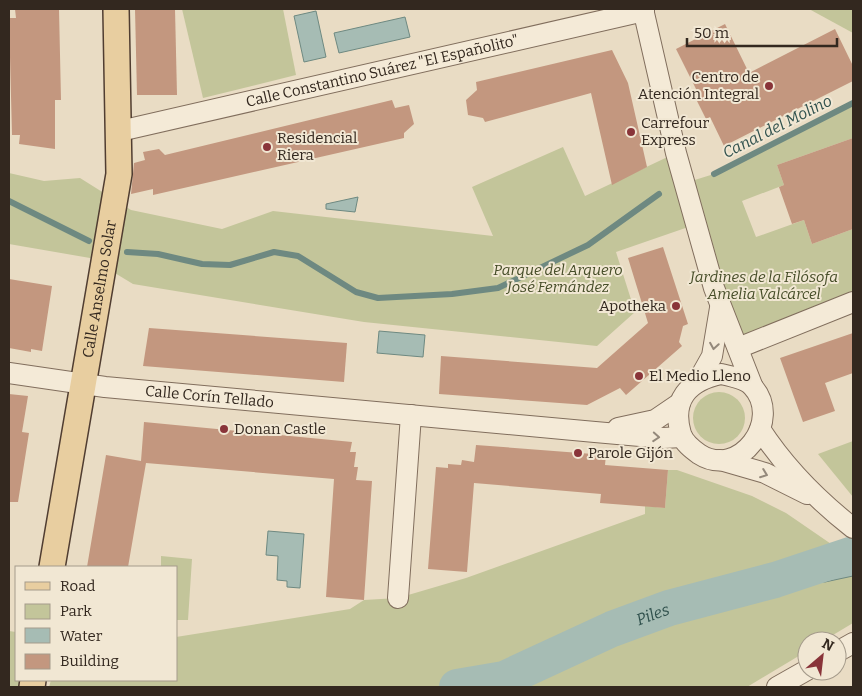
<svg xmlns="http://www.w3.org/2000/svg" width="862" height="696" font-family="Bitter,serif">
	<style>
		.green { fill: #c3c59a }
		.water { fill: #a6bcb4; stroke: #6e8981 }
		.pier { fill: #e9dcc4 }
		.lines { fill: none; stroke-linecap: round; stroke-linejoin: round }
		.stream { stroke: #6e8981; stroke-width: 6 }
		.river { stroke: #a6bcb4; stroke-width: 36 }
		.building { fill: #c3977f }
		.minor-casing { stroke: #816e5d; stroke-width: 22 }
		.major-casing { stroke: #503d31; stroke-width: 28 }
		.minor { stroke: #f4ead7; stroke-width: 20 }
		.major { stroke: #e8cea0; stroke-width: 25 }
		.oneway { stroke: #94897b }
		.poi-dot { fill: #893439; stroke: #f1e7d3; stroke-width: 2 }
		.labels { text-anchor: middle; stroke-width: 4; stroke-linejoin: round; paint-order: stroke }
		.street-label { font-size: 15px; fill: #33281f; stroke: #f1e7d3 }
		.poi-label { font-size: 15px; fill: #33281f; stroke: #f1e7d3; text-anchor: start }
		.park-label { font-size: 15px; font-style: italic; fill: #464d28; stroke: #f1e7d3 }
		.water-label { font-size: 16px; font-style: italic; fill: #30514d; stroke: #f1e7d3 }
	</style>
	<rect width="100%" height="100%" fill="#e9dcc4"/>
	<g class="green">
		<polygon points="182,9 283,9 296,75 203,98"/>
		<polygon points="809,9 853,9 853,33"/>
		<polygon points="853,103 853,138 777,165 784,185 742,201 756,237 804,220 812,244 853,229 853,302 738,348 697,224 616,252 635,312 597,346 364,322 133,284 90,258 9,244 9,173 44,181 80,178 131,210 222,229 273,211 493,236 472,187 563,147 585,196 676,153 685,183 714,174"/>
		<circle cx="719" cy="418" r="26"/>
		<polygon points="853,441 853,497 818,454"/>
		<polygon points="668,470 677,470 752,496 786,513 853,559 853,623 823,641 807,641 807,651 747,687 49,687 51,680 176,680 176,637 350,609 364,600 398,598 466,578 645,514 645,506 665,508"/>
		<polygon points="161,556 192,559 188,620 176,620 176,567 161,567"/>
		<polygon points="9,631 16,632 16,680 33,680 32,687 9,687"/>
	</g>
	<g class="water">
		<polygon points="316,11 326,57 304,62 294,16"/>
		<polygon points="405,17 410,37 339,53 334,33"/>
		<polygon points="358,197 355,212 326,209 326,204"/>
		<polygon points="379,331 425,335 423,357 377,353"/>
		<polygon points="268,531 304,534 300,588 287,587 287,581 277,580 278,556 266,555"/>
		<polygon points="853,544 853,576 825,582 775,580 815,558"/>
	</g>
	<polygon class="pier" points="853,542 853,559 837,547"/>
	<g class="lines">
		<g class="stream">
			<polyline points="714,174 853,103"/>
			<polyline points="9,201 89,241"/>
			<polyline points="127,252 158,254 202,264 230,265 274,252 298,256 356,292 378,298 452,294 498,288 588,245 659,194"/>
		</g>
		<path class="river" id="s1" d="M457,687L504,679L612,629L669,608L775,580L853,554"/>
	</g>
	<g class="building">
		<polygon points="15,9 59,9 61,100 55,100 55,149 19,144 20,135 12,135 9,18 16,18"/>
		<polygon points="135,9 175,9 177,95 137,95"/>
		<polygon points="725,24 749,73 835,29 853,66 853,81 724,146 710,117 706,119 693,93 697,91 676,49"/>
		<polygon points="612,50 628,83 647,167 612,185 591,93 485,122 483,118 468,115 466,100 477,90 476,82"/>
		<polygon points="392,100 395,108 409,105 414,124 404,133 404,138 153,195 153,189 131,194 134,163 145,160 143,152 159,149 165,155"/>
		<polygon points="853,138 853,229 812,244 804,220 792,224 779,187 784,185 777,165"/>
		<polygon points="663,247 688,324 683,326 679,342 682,346 626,395 620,388 587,405 439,394 441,356 597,368 648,323 628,258"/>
		<polygon points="9,279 52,286 42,351 31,349 31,352 9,348"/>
		<polygon points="149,328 347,343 344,382 143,366"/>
		<polygon points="853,333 853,373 825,383 835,411 803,422 780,358"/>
		<polygon points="9,394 28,396 22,432 29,433 18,502 9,502"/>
		<polygon points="144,422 352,442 350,452 356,452 354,467 358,467 356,480 372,481 364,600 326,597 334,479 146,463 128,567 87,567 106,455 141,461"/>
		<polygon points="476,445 606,455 605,465 668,470 665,508 600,503 601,494 474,483 467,572 428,569 436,467 448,468 448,464 461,465 462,460 474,462"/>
	</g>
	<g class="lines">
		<g class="minor-casing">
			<g id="minor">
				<polyline points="643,9 676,153 714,288 752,385"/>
				<path id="s2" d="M120,131L644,11"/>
				<polyline points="738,348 853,302"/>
				<path id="s3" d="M9,373L105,387L595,432L663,438L682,437"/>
				<path d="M721,374C730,376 746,379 752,386C784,420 739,480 699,454C692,449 684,443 681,434C671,400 688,381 721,374Z"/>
				<polyline points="698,381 712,356 720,308"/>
				<polyline points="618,428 655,420 680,403"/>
				<path d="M760,429C786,469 816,499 853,528"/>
				<polyline points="720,460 765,473 807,494"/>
				<polyline points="398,598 411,415"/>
				<polyline points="837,652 853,643"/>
				<polyline points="777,687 807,670"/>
			</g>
		</g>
		<g class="major-casing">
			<g id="major">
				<path id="s4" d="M52,567L119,174L116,9"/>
				<polyline points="32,687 33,680"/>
			</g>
		</g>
		<use href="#minor" class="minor"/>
		<use href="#major" class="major"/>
	</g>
	<defs><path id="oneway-chevron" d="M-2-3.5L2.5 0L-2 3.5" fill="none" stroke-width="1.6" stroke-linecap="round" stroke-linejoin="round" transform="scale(1.25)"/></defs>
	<g class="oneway">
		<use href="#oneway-chevron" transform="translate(714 346) rotate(99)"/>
		<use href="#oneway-chevron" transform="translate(656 437) rotate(4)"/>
		<use href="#oneway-chevron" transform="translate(764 474) rotate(21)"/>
	</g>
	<g class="poi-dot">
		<circle cx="769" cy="86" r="5"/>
		<circle cx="631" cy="132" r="5"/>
		<circle cx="267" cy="147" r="5"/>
		<circle cx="676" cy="306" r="5"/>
		<circle cx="639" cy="376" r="5"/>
		<circle cx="224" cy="429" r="5"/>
		<circle cx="578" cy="453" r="5"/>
	</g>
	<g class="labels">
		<g class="street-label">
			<text dy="5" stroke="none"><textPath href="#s2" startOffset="269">Calle Constantino Suárez "El Españolito"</textPath></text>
			<text dy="5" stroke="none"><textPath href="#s4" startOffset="282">Calle Anselmo Solar</textPath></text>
			<text dy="5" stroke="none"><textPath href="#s3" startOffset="202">Calle Corín Tellado</textPath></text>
		</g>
		<g class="poi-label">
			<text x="759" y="82" text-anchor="end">Centro de<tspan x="759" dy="17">Atención Integral</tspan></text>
			<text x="641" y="128">Carrefour<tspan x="641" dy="17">Express</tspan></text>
			<text x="277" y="143">Residencial<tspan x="277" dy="17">Riera</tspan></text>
			<text x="666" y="311" text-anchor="end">Apotheka</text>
			<text x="649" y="381">El Medio Lleno</text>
			<text x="234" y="434">Donan Castle</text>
			<text x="588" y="458">Parole Gijón</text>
		</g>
		<g class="park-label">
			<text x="558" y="275">Parque del Arquero<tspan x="558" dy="17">José Fernández</tspan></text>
			<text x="764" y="282">Jardines de la Filósofa<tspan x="764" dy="17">Amelia Valcárcel</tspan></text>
		</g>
		<g class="water-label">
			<text transform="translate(777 126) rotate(-27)" y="6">Canal del Molino</text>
			<text dy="6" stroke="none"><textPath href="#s1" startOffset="210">Piles</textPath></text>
		</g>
	</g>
	<rect width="862" height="696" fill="none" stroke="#33281f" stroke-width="20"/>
	<rect x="15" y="566" width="162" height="115" fill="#f1e7d3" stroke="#a59b8b"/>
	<rect x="25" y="582" width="25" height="8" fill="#e8cea0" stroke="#a59b8b"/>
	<text x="60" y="591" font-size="15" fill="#33281f">Road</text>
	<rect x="25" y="604" width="25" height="15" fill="#c3c59a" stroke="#a59b8b"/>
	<text x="60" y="616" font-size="15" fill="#33281f">Park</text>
	<rect x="25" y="628" width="25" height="15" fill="#a6bcb4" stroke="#a59b8b"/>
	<text x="60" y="641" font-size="15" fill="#33281f">Water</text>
	<rect x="25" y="654" width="25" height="15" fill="#c3977f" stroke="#a59b8b"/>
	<text x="60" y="666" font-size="15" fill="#33281f">Building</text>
	<g transform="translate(822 656) rotate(28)"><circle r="24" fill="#f1e7d3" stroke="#a59b8b"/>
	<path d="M0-4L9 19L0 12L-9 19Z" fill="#893439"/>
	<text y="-8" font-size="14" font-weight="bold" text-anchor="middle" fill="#33281f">N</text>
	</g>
	<path d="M687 38v8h150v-8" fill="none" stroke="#33281f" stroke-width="2.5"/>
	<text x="694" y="38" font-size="15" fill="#33281f" stroke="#f1e7d3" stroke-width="4" paint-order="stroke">50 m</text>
</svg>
